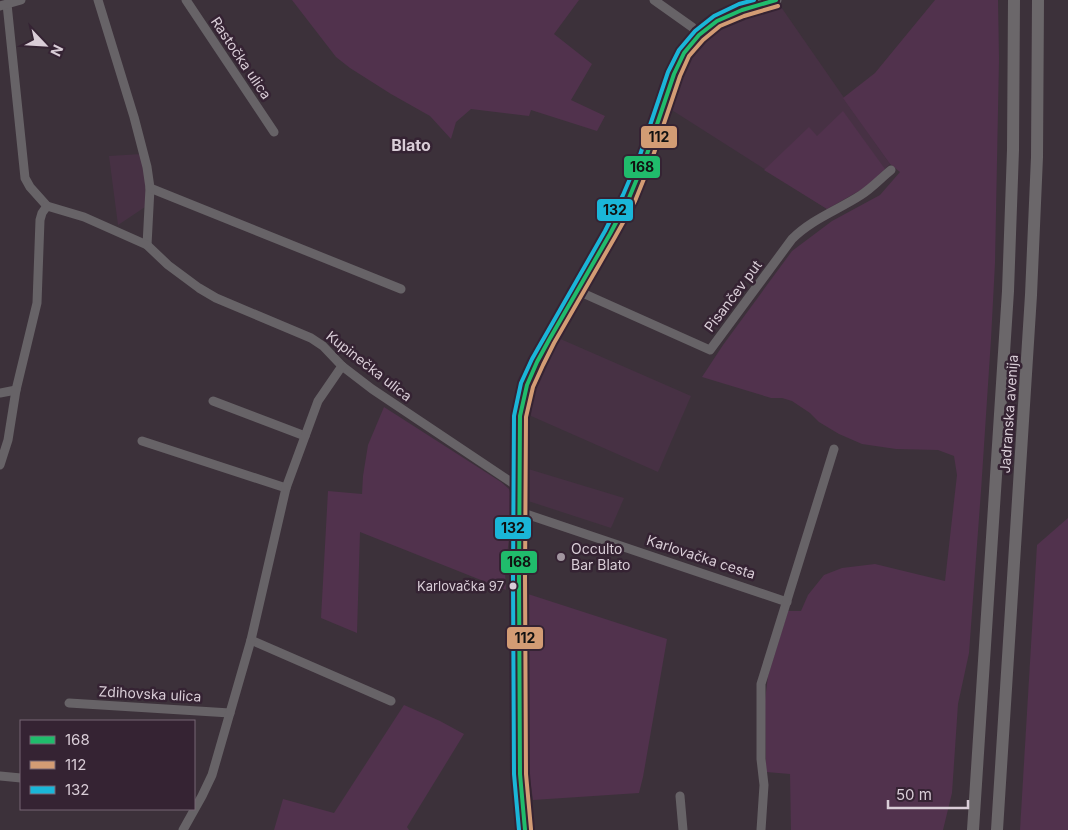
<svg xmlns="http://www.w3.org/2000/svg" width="1068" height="830" font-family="Inter,sans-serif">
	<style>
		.built { fill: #473144 }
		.green { fill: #51324d }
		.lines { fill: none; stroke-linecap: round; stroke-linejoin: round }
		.minor { stroke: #676367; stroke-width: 9 }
		.tertiary { stroke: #676367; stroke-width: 11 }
		.secondary { stroke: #6b676a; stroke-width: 12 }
		.bus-1-casing { stroke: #352333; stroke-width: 8 }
		.bus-2-casing { stroke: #352333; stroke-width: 8 }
		.bus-3-casing { stroke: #352333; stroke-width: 8 }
		.bus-1 { stroke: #20bc6c; stroke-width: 4 }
		.bus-2 { stroke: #d39c74; stroke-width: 4 }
		.bus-3 { stroke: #1ab6d8; stroke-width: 4 }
		.poi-dot { fill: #a296a0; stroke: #352333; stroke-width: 2 }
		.bus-dot { fill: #d9cdd7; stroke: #352333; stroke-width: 2 }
		.labels { text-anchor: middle; stroke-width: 5; stroke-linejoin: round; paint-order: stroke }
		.bus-label { font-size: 13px; fill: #d9cdd7; stroke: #352333; text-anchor: end }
		.street-label { font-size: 14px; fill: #d9cdd7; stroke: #352333 }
		.poi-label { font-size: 14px; fill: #d9cdd7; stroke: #352333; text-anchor: start }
		.quarter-label { font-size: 16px; font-weight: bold; fill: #d9cdd7; stroke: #352333 }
		.line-badge { stroke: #352333; stroke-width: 2 }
		.pale-badge-label { font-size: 14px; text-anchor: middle; font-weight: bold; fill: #111 }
	</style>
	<rect width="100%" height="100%" fill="#3c313a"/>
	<g class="built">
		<polygon points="779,4 890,164 866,187 827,209 667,107 680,70 695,44 715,27 736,17"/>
		<polygon points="141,154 145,177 146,194 145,207 118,225 109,156"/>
		<polygon points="556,337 691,396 658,472 531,416 533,387 540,368"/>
		<polygon points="525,468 624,498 611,528 525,500"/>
	</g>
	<g class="green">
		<polygon points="292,0 579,0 554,34 592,64 571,100 605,116 597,131 531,110 529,116 471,109 456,122 451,139 430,116 391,94 350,68 336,57"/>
		<polygon points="935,0 998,0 999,59 995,263 991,339 981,491 969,653 958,704 952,793 943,830 791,830 790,774 766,772 765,700 768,676 788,611 801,611 808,595 824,575 842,568 875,564 945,581 957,475 954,456 938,450 896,449 862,444 839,434 819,422 810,413 792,401 782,398 771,398 702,377 723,345 792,251 832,221 880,195 900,172 890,164 843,98 875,73"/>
		<polygon points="843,111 885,169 866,187 827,209 764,170 809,127 817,136"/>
		<polygon points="384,407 501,482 509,489 511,495 511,522 505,572 506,590 360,532 357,633 321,618 328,491 362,494 363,476 368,445"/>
		<polygon points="1068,518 1068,830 1020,830 1037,545"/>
		<polygon points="528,594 667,639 643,777 639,793 533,800 527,758"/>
		<polygon points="404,705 440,721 464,734 407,827 409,830 274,830 283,799 334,813"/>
	</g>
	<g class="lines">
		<g class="minor">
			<polyline points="98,0 134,117 147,167 150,188 147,245"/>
			<polyline points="186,0 274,132"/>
			<polyline points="654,0 692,27 699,35"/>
			<polyline points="7,4 25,178 30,187 47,206"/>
			<polyline points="0,6 21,0"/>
			<polyline points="150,188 401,289"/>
			<path d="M578,291L710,350L792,239C812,219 838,210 861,195C872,188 881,178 891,170"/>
			<polyline points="0,393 16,390"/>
			<polyline points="213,401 305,436"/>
			<polyline points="142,441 286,488"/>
			<polyline points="0,465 8,440 16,390 37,303 40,220 42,213 47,206 84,217 147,245 168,265 199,288 216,298 311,338 323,346 342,366 372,389 520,488"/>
			<polyline points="520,512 787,602"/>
			<polyline points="251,640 391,701"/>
			<polyline points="69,703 230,713"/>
			<polyline points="0,776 21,778"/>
			<polyline points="680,796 683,830"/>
			<polyline points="183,830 202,796 212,775 251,640 286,488 318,401 342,366"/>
			<polyline points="761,830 764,785 761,759 761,684 834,449"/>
		</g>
		<polyline class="tertiary" points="525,830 520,774 519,725 519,578 520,416 527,385 537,362 549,340 610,234 629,198 646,157 674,74 684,53 699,35 717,21 742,10 776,0"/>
		<g class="secondary">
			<polyline points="973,830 1008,291 1013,150 1014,0"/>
			<polyline points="997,830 1031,295 1037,157 1038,0"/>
		</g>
		<g class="bus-1-casing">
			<polyline id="bus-1" points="525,830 520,774 519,578 520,416 527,385 537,362 549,340 610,234 629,198 646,157 674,74 684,53 699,35 717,21 742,10 776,0"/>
		</g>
		<g class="bus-2-casing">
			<polyline id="bus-2" points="531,829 526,774 525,578 526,417 533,387 543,365 554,343 615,237 635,201 652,159 680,76 689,56 703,40 720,26 744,16 778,6"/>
		</g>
		<g class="bus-3-casing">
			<polyline id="bus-3" points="519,830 514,774 513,578 514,416 521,383 532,359 605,231 623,195 640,155 668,72 679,50 695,31 714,16 739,4 754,0"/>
		</g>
		<use href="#bus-1" class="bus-1"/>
		<use href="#bus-2" class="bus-2"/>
		<use href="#bus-3" class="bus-3"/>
	</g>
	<circle class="poi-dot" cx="561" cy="557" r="5"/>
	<circle class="bus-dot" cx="513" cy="586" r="4.5"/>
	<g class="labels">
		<g class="bus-label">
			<text x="504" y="591">Karlovačka 97</text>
		</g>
		<g class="street-label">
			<text transform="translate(241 58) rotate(56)" y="5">Rastočka ulica</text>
			<text transform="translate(733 296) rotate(-53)" y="5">Pisančev put</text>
			<text transform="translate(369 366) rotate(38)" y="5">Kupinečka ulica</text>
			<text transform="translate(1009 414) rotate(-86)" y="5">Jadranska avenija</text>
			<text transform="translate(701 557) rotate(18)" y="5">Karlovačka cesta</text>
			<text transform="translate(150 694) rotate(3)" y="5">Zdihovska ulica</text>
		</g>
		<g class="poi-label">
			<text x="571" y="554">Occulto<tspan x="571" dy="16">Bar Blato</tspan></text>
		</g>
		<g class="quarter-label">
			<text x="411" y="151">Blato</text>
		</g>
	</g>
	<g class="line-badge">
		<rect x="640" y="125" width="38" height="24" rx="5" fill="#d39c74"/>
		<rect x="623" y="155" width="38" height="24" rx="5" fill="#20bc6c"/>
		<rect x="596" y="198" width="38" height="24" rx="5" fill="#1ab6d8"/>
		<rect x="494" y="516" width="38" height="24" rx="5" fill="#1ab6d8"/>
		<rect x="500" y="550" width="38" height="24" rx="5" fill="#20bc6c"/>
		<rect x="506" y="626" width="38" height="24" rx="5" fill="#d39c74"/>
	</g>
	<g class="pale-badge-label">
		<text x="659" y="142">112</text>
		<text x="642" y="172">168</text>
		<text x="615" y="215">132</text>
		<text x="513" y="533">132</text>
		<text x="519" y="567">168</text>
		<text x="525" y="643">112</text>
	</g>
	<rect x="20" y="720" width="175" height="90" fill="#352333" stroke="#776775"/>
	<rect x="30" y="736" width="25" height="8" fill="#20bc6c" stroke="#776775"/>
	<text x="65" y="745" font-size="15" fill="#d9cdd7">168</text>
	<rect x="30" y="761" width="25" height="8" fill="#d39c74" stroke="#776775"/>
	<text x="65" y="770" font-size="15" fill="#d9cdd7">112</text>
	<rect x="30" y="786" width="25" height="8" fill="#1ab6d8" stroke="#776775"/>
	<text x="65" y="795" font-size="15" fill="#d9cdd7">132</text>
	<g transform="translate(45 45) rotate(115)" stroke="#352333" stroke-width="4" paint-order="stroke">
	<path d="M0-4L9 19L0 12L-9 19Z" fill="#d9cdd7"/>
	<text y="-8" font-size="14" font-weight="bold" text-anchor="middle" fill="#d9cdd7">N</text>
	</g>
	<path d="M888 800v8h80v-8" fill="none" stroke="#d9cdd7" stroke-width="2.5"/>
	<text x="896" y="800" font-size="15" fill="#d9cdd7" stroke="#352333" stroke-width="4" paint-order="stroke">50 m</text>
</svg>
